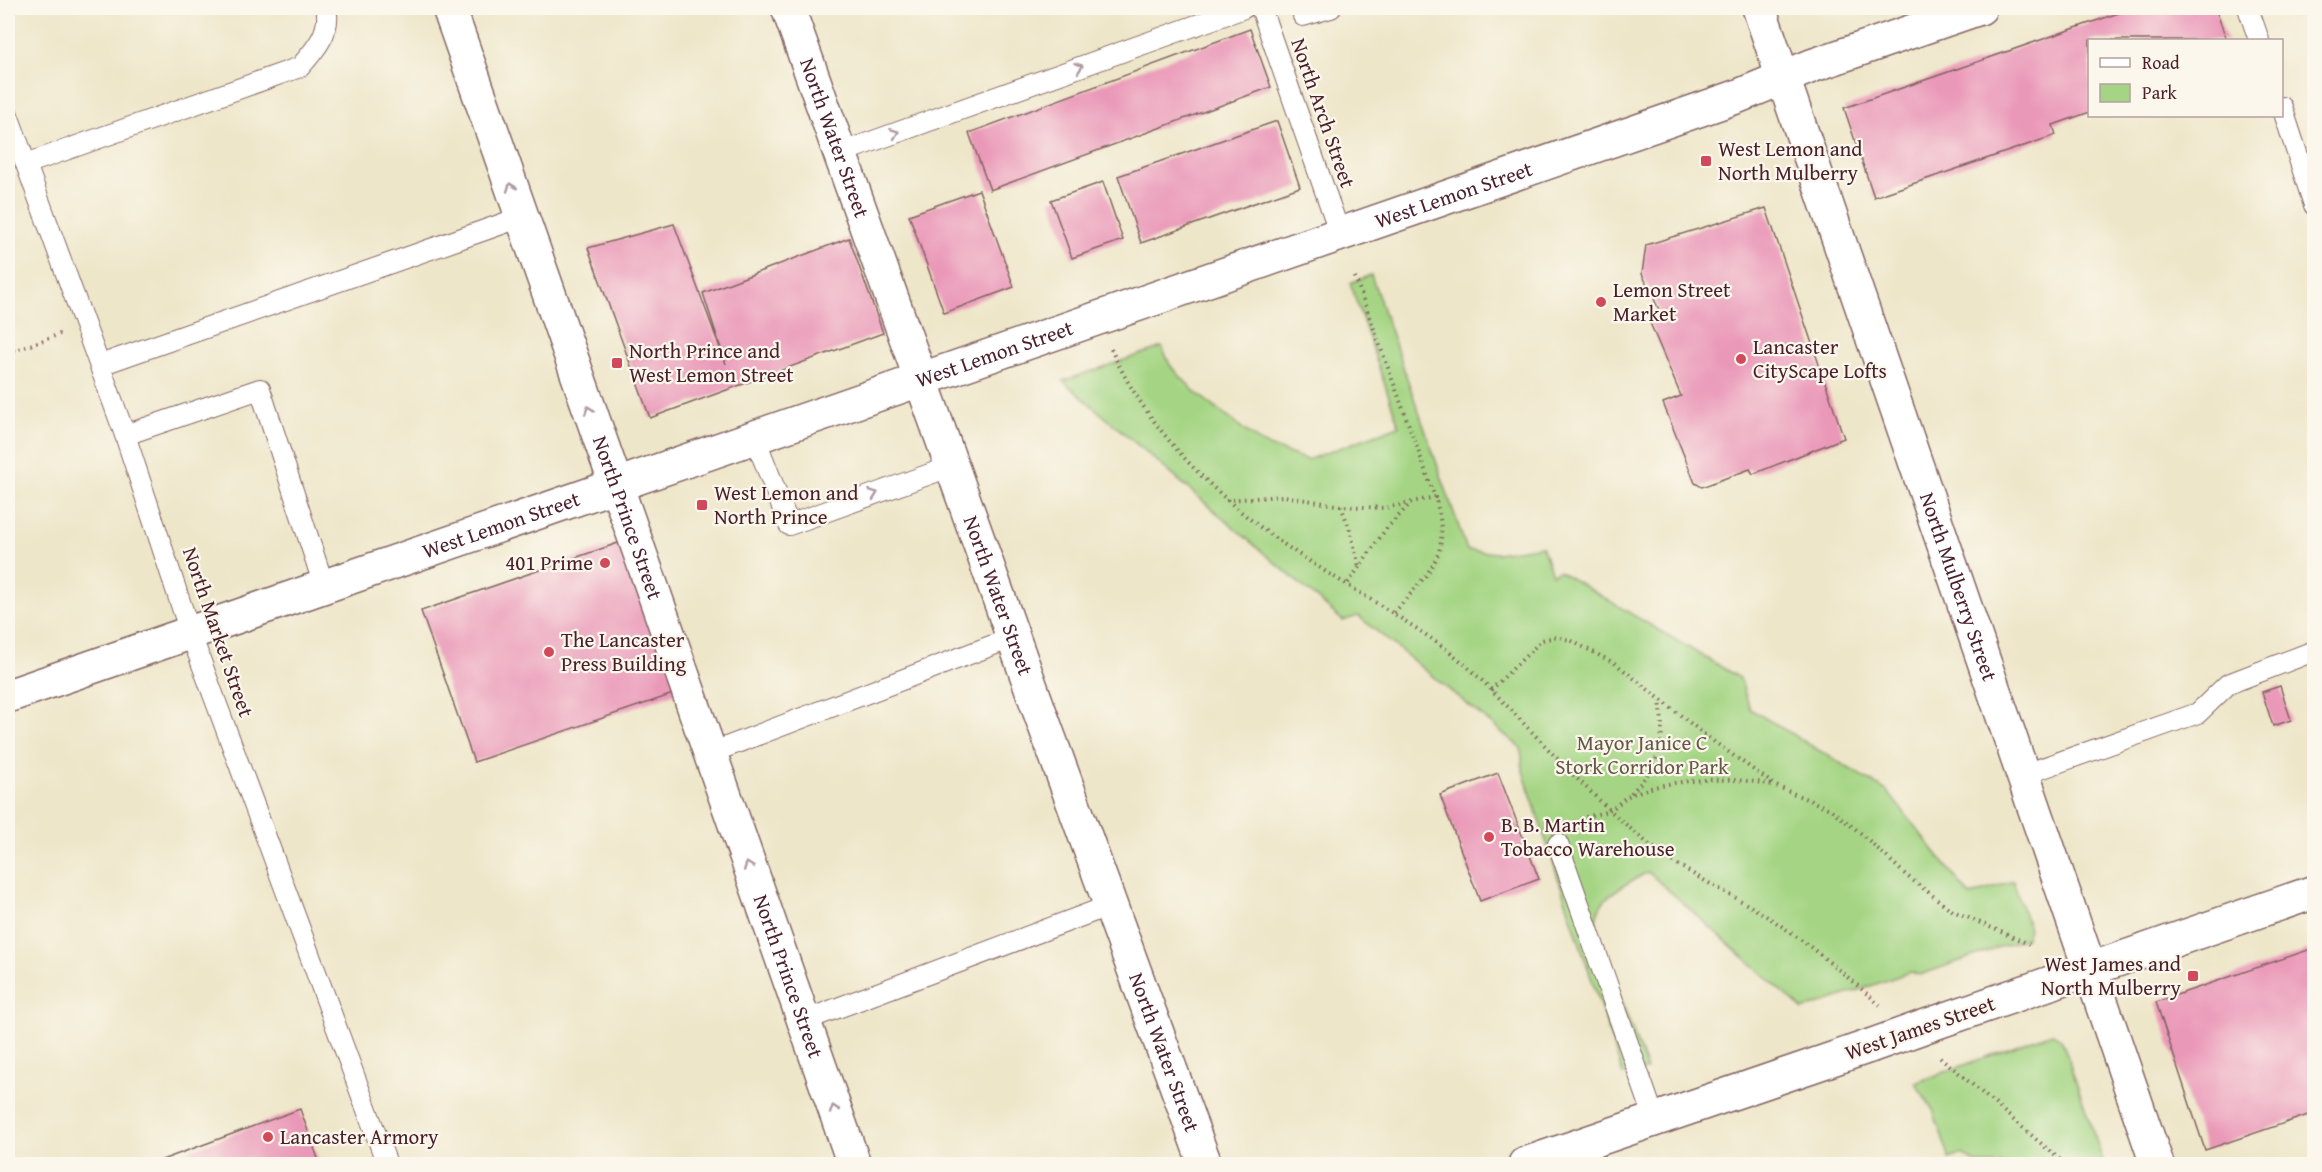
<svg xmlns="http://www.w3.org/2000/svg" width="2322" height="1172" font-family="'Gentium Book Plus',serif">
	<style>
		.green { fill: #a5d584; stroke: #787a58; stroke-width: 1.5 }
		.building { fill: #ea98b8 }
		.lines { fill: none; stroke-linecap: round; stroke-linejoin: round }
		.service-casing { stroke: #836562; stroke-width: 22 }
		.minor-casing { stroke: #836562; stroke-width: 36 }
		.tertiary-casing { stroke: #836562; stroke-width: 36 }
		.trunk-casing { stroke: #836562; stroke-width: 36 }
		.path { stroke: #836562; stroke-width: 4; stroke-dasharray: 1.5 4.5; stroke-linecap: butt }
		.service { stroke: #fff; stroke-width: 20 }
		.minor { stroke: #fff; stroke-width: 33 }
		.tertiary { stroke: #fff; stroke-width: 33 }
		.trunk { stroke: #fff; stroke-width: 33 }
		.tertiary-bridge-casing { stroke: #836562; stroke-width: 36; stroke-linecap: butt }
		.tertiary-bridge { stroke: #fff; stroke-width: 33 }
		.oneway { stroke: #ae9aa0 }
		.poi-dot { fill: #d1495b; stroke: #fbf7ec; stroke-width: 2 }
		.labels { text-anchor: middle; stroke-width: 4.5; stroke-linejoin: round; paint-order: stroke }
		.street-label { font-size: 21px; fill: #4a1f2b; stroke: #fbf7ec }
		.poi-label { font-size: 21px; fill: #4a1f2b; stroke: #fbf7ec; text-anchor: start }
		.park-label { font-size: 21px; fill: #655646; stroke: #fbf7ec }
	</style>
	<rect width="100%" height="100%" fill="#fbf7ec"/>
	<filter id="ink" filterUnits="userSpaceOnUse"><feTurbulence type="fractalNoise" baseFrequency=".0167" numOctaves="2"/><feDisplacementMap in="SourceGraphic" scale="12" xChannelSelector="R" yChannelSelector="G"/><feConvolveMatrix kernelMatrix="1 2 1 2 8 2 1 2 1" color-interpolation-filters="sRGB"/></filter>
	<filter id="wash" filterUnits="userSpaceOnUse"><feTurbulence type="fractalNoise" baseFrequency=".008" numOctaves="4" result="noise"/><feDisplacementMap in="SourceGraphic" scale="24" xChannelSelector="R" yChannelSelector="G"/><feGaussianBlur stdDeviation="1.35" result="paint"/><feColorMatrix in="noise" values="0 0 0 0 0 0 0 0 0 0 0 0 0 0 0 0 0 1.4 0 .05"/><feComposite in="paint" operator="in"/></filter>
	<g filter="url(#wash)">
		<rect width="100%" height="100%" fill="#eee6c9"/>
		<g class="green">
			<path d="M1371,275L1467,550L1497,553L1542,546L1552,574L1559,571L1740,678L1750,709L1887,791L1970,896L2013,881L2029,929L2026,938L1920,975L1910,972L1803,1010L1648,872C1620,888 1592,896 1596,933L1647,1070L1623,1075L1523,771L1521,748L1358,616L1343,621L1063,381L1162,347L1170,365L1195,392L1263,444L1307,460L1399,426L1350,283Z"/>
			<polygon points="2052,1033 2062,1040 2104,1164 1976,1164 1962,1154 1950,1159 1933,1110 1915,1083"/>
		</g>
		<g id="blocks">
			<g class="building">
				<polygon points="2133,8 2215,8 2227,40 2090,40 2090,112 2053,125 2056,135 1874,197 1844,108"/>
				<polygon points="1250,29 1271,87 990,190 969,133"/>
				<polygon points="1277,121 1300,187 1141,243 1118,176"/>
				<polygon points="1103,182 1123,240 1072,258 1051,200"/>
				<polygon points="979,190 1014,287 944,313 909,215"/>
				<polygon points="1766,208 1844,438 1753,474 1750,469 1702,487 1695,483 1663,403 1681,396 1650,323 1663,318 1642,274 1646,245"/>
				<polygon points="674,224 726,364 703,293 849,238 883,333 650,418 588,248"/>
				<polygon points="621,542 679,692 474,762 421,611"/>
				<polygon points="2280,686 2291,720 2273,726 2262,692"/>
				<polygon points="1498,773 1539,879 1480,901 1440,795"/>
				<polygon points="2314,948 2314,1113 2205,1150 2156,1002"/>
				<polygon points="300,1109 320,1164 151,1164"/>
			</g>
		</g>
	</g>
	<g filter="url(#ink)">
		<use href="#blocks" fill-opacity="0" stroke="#836562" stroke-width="1.5"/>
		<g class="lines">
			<g class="service-casing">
				<g id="service">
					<polyline points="1261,8 1340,234"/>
					<polyline points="2248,8 2259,40"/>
					<polyline points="1303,16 1331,8"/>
					<polyline points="2282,107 2314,205"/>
					<polyline points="8,115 125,435 190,632 387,1164"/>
					<polyline points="840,153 1244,8"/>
					<path d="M26,164L300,67C315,50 332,31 326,8"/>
					<polyline points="100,365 522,217"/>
					<polyline points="125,435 260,389 324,586"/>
					<polyline points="755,438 789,525 952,466"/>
					<polyline points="708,754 1014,637"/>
					<polyline points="2023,775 2198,713 2228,684 2314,651"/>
					<polyline points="1558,844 1655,1120"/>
					<polyline points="803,1021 1111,905"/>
				</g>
			</g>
			<g class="minor-casing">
				<g id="minor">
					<path id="s1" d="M788,8L1038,707L1205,1164"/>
				</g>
			</g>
			<g class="tertiary-casing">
				<g id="tertiary">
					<path id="s2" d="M1759,8L2157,1164"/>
					<path id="s3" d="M8,696L1736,97L1814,65L1980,8"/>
					<polyline points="1923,1027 2314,892"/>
					<polyline points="1525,1164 1870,1046"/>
				</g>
			</g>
			<g class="trunk-casing">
				<g id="trunk">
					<path id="s4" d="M449,8L854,1164"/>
				</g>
			</g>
			<g class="path">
				<path d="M1111,349C1147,428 1211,493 1282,543C1337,581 1396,612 1450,652C1479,675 1505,704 1531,731C1567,769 1604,807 1645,841C1679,870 1725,890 1763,914C1805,940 1843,973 1880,1005"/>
				<polyline points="8,353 60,334"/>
				<polyline points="1226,500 1284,496 1341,506 1385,508 1435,497 1354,274"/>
				<polyline points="1341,506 1351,533 1359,567"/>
				<polyline points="1348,583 1386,529 1409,505"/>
				<path d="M1394,613C1430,569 1453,558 1435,497"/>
				<polyline points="1491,690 1542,640 1555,637 1570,640 1616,664 1709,738 1776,786 1830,809 1863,835 1907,876 1953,911 2029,944"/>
				<path d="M1631,793C1662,762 1665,743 1660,700"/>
				<path d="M1575,822C1581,816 1598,815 1608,811C1617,807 1622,798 1631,795C1667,778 1734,776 1772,785"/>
				<polyline points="1940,1057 2065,1164"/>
			</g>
			<use href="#service" class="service"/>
			<use href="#minor" class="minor"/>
			<use href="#tertiary" class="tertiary"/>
			<use href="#trunk" class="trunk"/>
			<g class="tertiary-bridge-casing">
				<polyline id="tertiary-bridge" points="1870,1046 1923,1027"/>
			</g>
			<use href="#tertiary-bridge" class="tertiary-bridge"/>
		</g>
		<defs><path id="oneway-chevron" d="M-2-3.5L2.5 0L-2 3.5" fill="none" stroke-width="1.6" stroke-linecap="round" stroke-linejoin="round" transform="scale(1.5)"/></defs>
		<g class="oneway">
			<use href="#oneway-chevron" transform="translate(1079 67) rotate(-20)"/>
			<use href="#oneway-chevron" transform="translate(895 133) rotate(-20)"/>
			<use href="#oneway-chevron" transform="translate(511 187) rotate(-109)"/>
			<use href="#oneway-chevron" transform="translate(589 410) rotate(-109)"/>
			<use href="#oneway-chevron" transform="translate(874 494) rotate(-20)"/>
			<use href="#oneway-chevron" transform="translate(748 866) rotate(-110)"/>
			<use href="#oneway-chevron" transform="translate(834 1109) rotate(-109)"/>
		</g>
	</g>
	<g class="poi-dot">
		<rect x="1700" y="155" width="12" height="12" rx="3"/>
		<circle cx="1601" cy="302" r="6"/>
		<circle cx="1741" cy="359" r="6"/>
		<rect x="611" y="357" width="12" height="12" rx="3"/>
		<rect x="696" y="499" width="12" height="12" rx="3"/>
		<circle cx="605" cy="563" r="6"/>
		<circle cx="549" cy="652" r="6"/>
		<circle cx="1489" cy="837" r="6"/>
		<rect x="2187" y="970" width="12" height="12" rx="3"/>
		<circle cx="268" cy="1137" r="6"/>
	</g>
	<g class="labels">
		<g class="street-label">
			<text transform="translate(1323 113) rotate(71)" y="7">North Arch Street</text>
			<text dy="7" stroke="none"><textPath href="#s1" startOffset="138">North Water Street</textPath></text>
			<text dy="7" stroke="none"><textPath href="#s3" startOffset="1530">West Lemon Street</textPath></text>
			<text dy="7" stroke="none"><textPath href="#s3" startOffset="1044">West Lemon Street</textPath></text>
			<text dy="7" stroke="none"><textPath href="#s4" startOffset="540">North Prince Street</textPath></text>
			<text dy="7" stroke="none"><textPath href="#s3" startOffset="522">West Lemon Street</textPath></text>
			<text dy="7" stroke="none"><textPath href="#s2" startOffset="612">North Mulberry Street</textPath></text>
			<text dy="7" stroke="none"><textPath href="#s1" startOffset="624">North Water Street</textPath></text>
			<text transform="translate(218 632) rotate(71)" y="7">North Market Street</text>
			<text dy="7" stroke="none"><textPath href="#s4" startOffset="1026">North Prince Street</textPath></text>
			<text transform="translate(1920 1028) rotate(-19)" y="7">West James Street</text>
			<text dy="7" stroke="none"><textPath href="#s1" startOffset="1110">North Water Street</textPath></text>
		</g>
		<g class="poi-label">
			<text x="1718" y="156">West Lemon and<tspan x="1718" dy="24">North Mulberry</tspan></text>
			<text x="1613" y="297">Lemon Street<tspan x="1613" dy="24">Market</tspan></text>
			<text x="1753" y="354">Lancaster<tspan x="1753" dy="24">CityScape Lofts</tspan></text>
			<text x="629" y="358">North Prince and<tspan x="629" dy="24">West Lemon Street</tspan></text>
			<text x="714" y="500">West Lemon and<tspan x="714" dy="24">North Prince</tspan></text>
			<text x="593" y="570" text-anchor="end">401 Prime</text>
			<text x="561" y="647">The Lancaster<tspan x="561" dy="24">Press Building</tspan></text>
			<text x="1501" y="832">B. B. Martin<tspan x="1501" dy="24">Tobacco Warehouse</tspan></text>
			<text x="2181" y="971" text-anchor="end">West James and<tspan x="2181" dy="24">North Mulberry</tspan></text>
			<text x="280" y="1144">Lancaster Armory</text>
		</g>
		<g class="park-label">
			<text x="1642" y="750">Mayor Janice C<tspan x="1642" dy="24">Stork Corridor Park</tspan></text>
		</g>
	</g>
	<rect width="2322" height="1172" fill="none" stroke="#fbf7ec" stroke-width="30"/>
	<rect x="2088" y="39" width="195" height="78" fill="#fbf7ec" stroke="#b4a19f" stroke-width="1.5"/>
	<rect x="2100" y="58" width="30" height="9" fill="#ffffff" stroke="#b4a19f" stroke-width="1.5"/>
	<text x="2142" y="69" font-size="18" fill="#4a1f2b">Road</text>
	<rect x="2100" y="84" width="30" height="18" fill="#a5d584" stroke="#b4a19f" stroke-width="1.5"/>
	<text x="2142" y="99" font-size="18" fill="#4a1f2b">Park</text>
</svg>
